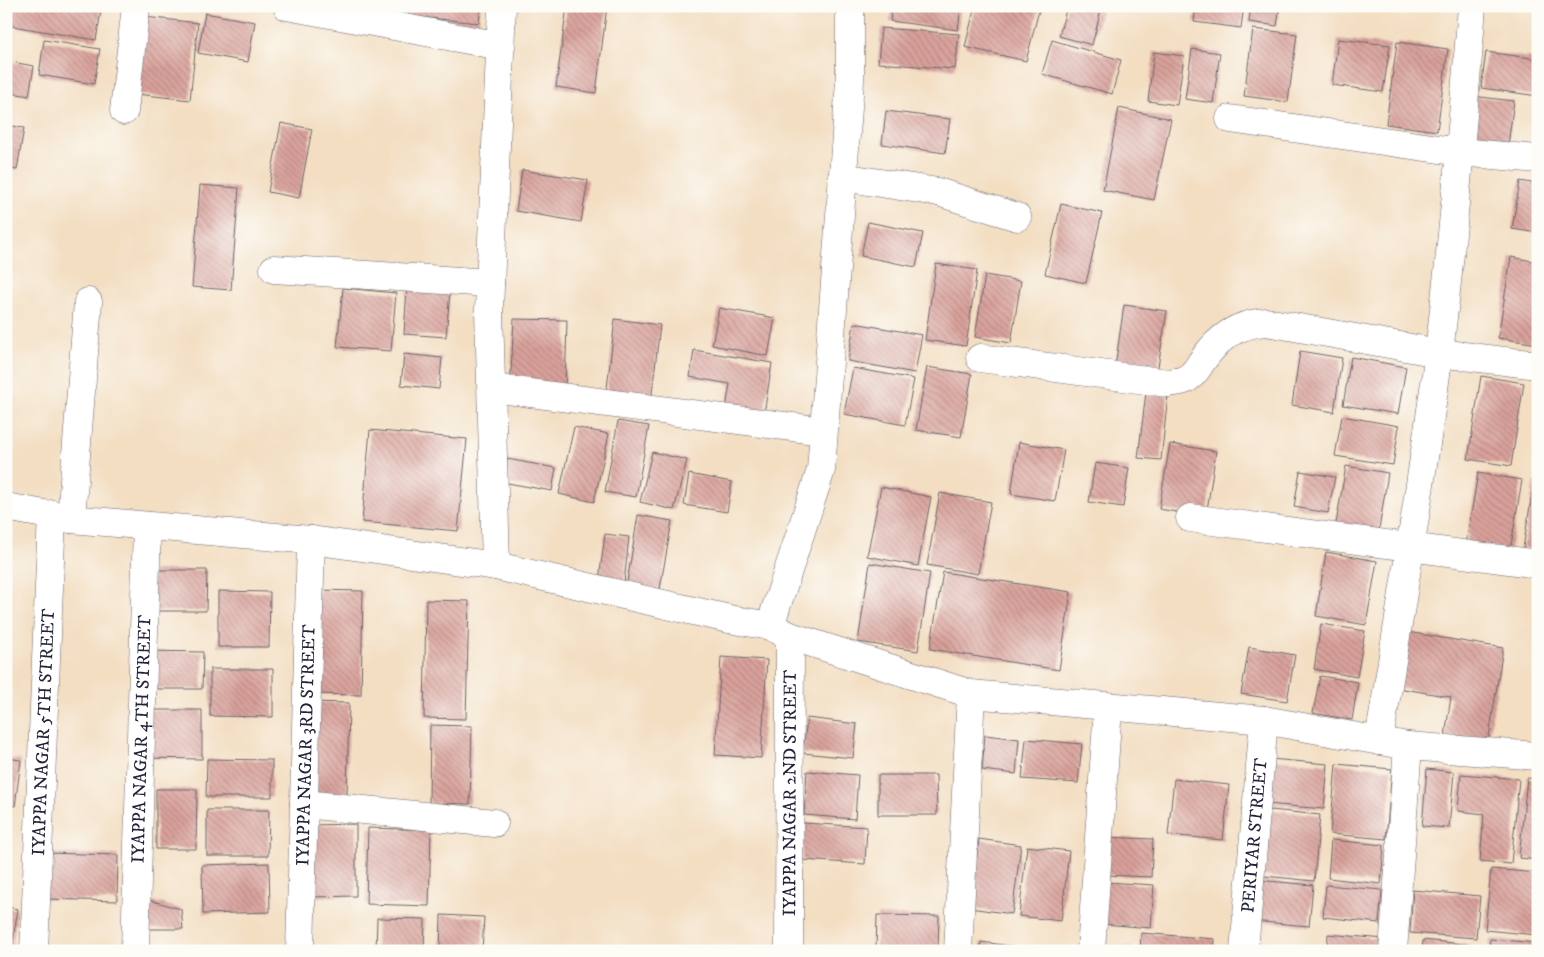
<svg xmlns="http://www.w3.org/2000/svg" width="1544" height="957" font-family="'IM FELL DW Pica',serif">
	<style>
		.building { fill: url(#building-back-hatch) }
		.lines { fill: none; stroke-linecap: round; stroke-linejoin: round }
		.street-casing { stroke: #6b646a; stroke-width: 29 }
		.secondary-casing { stroke: #6b646a; stroke-width: 29 }
		.street { stroke: #fff; stroke-width: 28 }
		.secondary { stroke: #fff; stroke-width: 28 }
		.labels { text-anchor: middle; stroke-width: 4.5; stroke-linejoin: round; paint-order: stroke }
		.street-label { font-size: 18px; fill: #22223b; stroke: #fdfcf7 }
	</style>
	<defs>
		<pattern id="building-back-hatch" width="6" height="6" patternUnits="userSpaceOnUse" patternTransform="scale(1.25)"><rect width="6" height="6" fill="#daa29b"/><path d="M-1 5l2 2M0 0l6 6M5-1l2 2" fill="none" stroke="#b08480"/></pattern>
	</defs>
	<rect width="100%" height="100%" fill="#fdfcf7"/>
	<filter id="ink" filterUnits="userSpaceOnUse"><feTurbulence type="fractalNoise" baseFrequency=".02" numOctaves="2"/><feDisplacementMap in="SourceGraphic" scale="10" xChannelSelector="R" yChannelSelector="G"/><feConvolveMatrix kernelMatrix="1 2 1 2 8 2 1 2 1" color-interpolation-filters="sRGB"/></filter>
	<filter id="wash" filterUnits="userSpaceOnUse"><feTurbulence type="fractalNoise" baseFrequency=".0096" numOctaves="4" result="noise"/><feDisplacementMap in="SourceGraphic" scale="20" xChannelSelector="R" yChannelSelector="G"/><feGaussianBlur stdDeviation="1.12" result="paint"/><feColorMatrix in="noise" values="0 0 0 0 0 0 0 0 0 0 0 0 0 0 0 0 0 1.4 0 .05"/><feComposite in="paint" operator="in"/></filter>
	<g filter="url(#wash)">
		<rect width="100%" height="100%" fill="#f3dec2"/>
		<g id="blocks">
			<g class="building">
				<polygon points="6,6 102,6 96,40 6,25"/>
				<polygon points="410,6 481,6 479,23 409,16"/>
				<polygon points="567,6 607,6 596,93 556,87"/>
				<polygon points="892,6 961,6 958,30 890,21"/>
				<polygon points="975,6 1040,6 1026,61 965,47"/>
				<polygon points="1067,6 1102,6 1092,45 1059,36"/>
				<polygon points="1196,6 1244,6 1241,28 1194,22"/>
				<polygon points="1251,6 1280,6 1277,26 1249,22"/>
				<polygon points="205,13 255,22 248,62 198,53"/>
				<polygon points="145,17 198,23 190,100 136,94"/>
				<polygon points="881,28 959,34 955,69 878,63"/>
				<polygon points="1253,29 1297,34 1288,102 1244,96"/>
				<polygon points="1537,33 1538,33 1538,51 1534,51"/>
				<polygon points="1338,39 1390,45 1383,92 1332,85"/>
				<polygon points="44,40 100,49 94,84 39,75"/>
				<polygon points="1052,40 1121,60 1112,94 1042,74"/>
				<polygon points="1397,42 1448,49 1437,131 1386,124"/>
				<polygon points="1192,49 1220,53 1213,103 1185,99"/>
				<polygon points="1154,52 1184,56 1177,105 1148,101"/>
				<polygon points="1486,52 1538,59 1538,96 1481,88"/>
				<polygon points="6,61 34,66 29,96 6,92"/>
				<polygon points="1472,96 1514,101 1508,145 1466,139"/>
				<polygon points="1119,108 1171,119 1154,200 1103,190"/>
				<polygon points="886,111 950,119 945,153 882,144"/>
				<polygon points="281,123 312,129 299,198 268,192"/>
				<polygon points="6,125 24,128 17,170 6,168"/>
				<polygon points="522,170 588,180 581,222 516,211"/>
				<polygon points="1520,181 1538,184 1538,233 1512,229"/>
				<polygon points="200,185 239,188 231,290 192,287"/>
				<polygon points="1061,204 1102,213 1086,283 1045,274"/>
				<polygon points="868,222 923,233 916,267 861,256"/>
				<polygon points="1511,257 1538,262 1538,344 1498,338"/>
				<polygon points="936,264 977,270 966,346 925,340"/>
				<polygon points="985,275 1021,281 1011,343 975,337"/>
				<polygon points="343,288 396,293 391,351 337,347"/>
				<polygon points="407,288 450,291 446,337 404,334"/>
				<polygon points="1124,305 1167,311 1157,373 1115,367"/>
				<polygon points="719,308 775,318 768,356 712,345"/>
				<polygon points="514,319 567,320 565,391 510,390"/>
				<polygon points="615,319 660,325 651,402 606,397"/>
				<polygon points="854,323 922,335 915,373 848,361"/>
				<polygon points="694,350 772,363 764,414 726,408 730,384 690,377"/>
				<polygon points="1300,351 1342,358 1334,412 1292,405"/>
				<polygon points="404,354 442,358 439,389 401,385"/>
				<polygon points="1351,357 1406,367 1398,414 1343,405"/>
				<polygon points="927,367 972,374 961,437 916,430"/>
				<polygon points="853,368 914,379 905,425 844,414"/>
				<polygon points="1481,376 1524,383 1511,466 1468,459"/>
				<polygon points="1146,392 1168,395 1161,460 1138,458"/>
				<polygon points="1342,416 1399,426 1393,465 1335,456"/>
				<polygon points="618,421 649,426 636,497 605,492"/>
				<polygon points="574,427 609,434 594,502 559,494"/>
				<polygon points="370,430 467,439 458,531 362,522"/>
				<polygon points="1019,442 1064,450 1055,501 1011,494"/>
				<polygon points="1170,444 1216,451 1206,517 1159,509"/>
				<polygon points="652,452 687,460 674,510 640,502"/>
				<polygon points="507,459 556,468 552,491 502,482"/>
				<polygon points="1095,463 1129,468 1123,507 1089,502"/>
				<polygon points="1346,466 1388,473 1378,536 1335,529"/>
				<polygon points="1300,471 1335,477 1328,513 1294,507"/>
				<polygon points="1478,473 1522,480 1510,551 1466,544"/>
				<polygon points="689,474 732,482 727,512 684,505"/>
				<polygon points="1534,482 1538,483 1538,550 1523,548"/>
				<polygon points="881,487 931,497 918,566 867,556"/>
				<polygon points="940,493 991,502 978,574 927,565"/>
				<polygon points="638,515 672,521 660,589 627,583"/>
				<polygon points="605,534 629,537 624,583 599,580"/>
				<polygon points="1326,552 1377,561 1366,625 1316,616"/>
				<polygon points="870,563 930,573 918,651 858,642"/>
				<polygon points="153,570 207,570 206,611 152,611"/>
				<polygon points="943,572 1071,592 1059,670 930,649"/>
				<polygon points="314,590 363,591 361,695 311,694"/>
				<polygon points="218,591 270,592 269,647 218,647"/>
				<polygon points="426,600 469,601 466,719 424,718"/>
				<polygon points="1321,624 1365,631 1357,677 1314,669"/>
				<polygon points="1401,631 1503,648 1488,743 1445,736 1451,697 1392,687"/>
				<polygon points="1249,647 1295,655 1287,701 1241,694"/>
				<polygon points="147,651 203,652 202,689 147,689"/>
				<polygon points="721,657 767,660 761,758 715,755"/>
				<polygon points="210,669 273,669 273,717 210,716"/>
				<polygon points="1320,676 1358,682 1352,720 1313,713"/>
				<polygon points="309,702 349,703 347,797 308,796"/>
				<polygon points="144,710 202,710 202,759 143,758"/>
				<polygon points="807,718 857,724 853,758 803,753"/>
				<polygon points="430,725 472,726 470,804 429,803"/>
				<polygon points="985,735 1019,739 1016,774 982,770"/>
				<polygon points="1026,739 1082,744 1078,783 1022,779"/>
				<polygon points="6,758 21,760 15,806 6,805"/>
				<polygon points="207,759 272,760 272,797 206,797"/>
				<polygon points="1270,759 1328,764 1324,809 1267,804"/>
				<polygon points="1336,764 1392,769 1386,839 1330,834"/>
				<polygon points="1427,769 1454,772 1449,828 1422,826"/>
				<polygon points="807,771 858,775 855,819 804,815"/>
				<polygon points="1461,774 1519,779 1511,864 1480,861 1484,814 1458,811"/>
				<polygon points="878,775 936,775 937,815 878,815"/>
				<polygon points="1527,778 1538,779 1538,860 1519,858"/>
				<polygon points="1174,779 1229,785 1223,840 1168,835"/>
				<polygon points="156,789 197,789 196,849 156,849"/>
				<polygon points="1261,809 1320,815 1314,881 1255,875"/>
				<polygon points="207,810 269,810 268,856 207,856"/>
				<polygon points="804,823 867,827 865,864 802,860"/>
				<polygon points="356,824 356,896 311,897 312,825"/>
				<polygon points="368,828 431,830 429,906 366,904"/>
				<polygon points="1105,837 1153,839 1151,877 1104,875"/>
				<polygon points="979,839 1021,845 1012,914 970,908"/>
				<polygon points="1331,840 1384,845 1381,884 1328,878"/>
				<polygon points="1027,846 1069,851 1061,921 1019,916"/>
				<polygon points="46,853 118,855 117,901 44,899"/>
				<polygon points="269,863 270,912 203,914 202,865"/>
				<polygon points="1491,869 1538,873 1537,935 1485,930"/>
				<polygon points="1256,880 1313,885 1309,926 1252,921"/>
				<polygon points="1106,882 1154,885 1151,928 1102,924"/>
				<polygon points="1326,885 1382,890 1379,923 1323,917"/>
				<polygon points="1413,890 1480,896 1476,938 1410,933"/>
				<polygon points="139,897 181,909 183,929 139,929"/>
				<polygon points="6,907 18,909 11,951 6,951"/>
				<polygon points="441,915 484,917 482,951 440,951"/>
				<polygon points="877,915 939,916 938,951 876,951"/>
				<polygon points="377,918 425,919 424,951 376,951"/>
				<polygon points="1141,933 1215,939 1214,951 1140,951"/>
				<polygon points="1328,934 1385,939 1384,951 1327,951"/>
				<polygon points="1490,939 1538,943 1538,951 1489,951"/>
				<polygon points="1423,940 1472,945 1471,951 1422,951"/>
				<polygon points="981,942 1041,950 1040,951 980,951"/>
				<polygon points="1095,945 1131,947 1130,951 1095,951"/>
			</g>
		</g>
	</g>
	<g filter="url(#ink)">
		<use href="#blocks" fill-opacity="0" stroke="#6b646a" stroke-width="1"/>
		<g class="lines">
			<g class="street-casing">
				<g id="street">
					<polyline points="287,6 501,46"/>
					<polyline points="124,111 136,6"/>
					<polyline points="1230,119 1460,152 1538,159"/>
					<polyline points="842,177 938,192 1017,217"/>
					<polyline points="274,269 490,283"/>
					<path d="M980,358L1168,383C1173,382 1179,382 1184,380C1192,377 1198,368 1202,361C1219,337 1237,324 1266,322L1439,353L1538,365"/>
					<polyline points="492,388 823,431"/>
					<polyline points="1190,518 1538,564"/>
					<polyline points="71,519 88,302"/>
					<polyline points="496,566 489,310 502,6"/>
					<polyline points="770,626 821,470 850,81 850,6"/>
					<path d="M1379,741C1400,612 1422,482 1439,352C1453,237 1463,122 1472,6"/>
					<polyline points="304,804 494,823"/>
					<path id="s1" d="M34,951L52,514"/>
					<path id="s2" d="M135,951L147,526"/>
					<path id="s3" d="M300,951L311,540"/>
					<path id="s4" d="M789,951L790,636"/>
					<polyline points="958,951 971,694"/>
					<polyline points="1091,951 1108,708"/>
					<path id="s5" d="M1244,951L1264,720"/>
					<polyline points="1393,951 1408,746"/>
				</g>
			</g>
			<g class="secondary-casing">
				<polyline id="secondary" points="6,507 71,519 311,540 496,566 729,619 770,626 790,636 971,694 1264,720 1408,746 1538,756"/>
			</g>
			<use href="#street" class="street"/>
			<use href="#secondary" class="secondary"/>
		</g>
	</g>
	<g class="labels">
		<g class="street-label">
			<text dy="6" stroke="none"><textPath href="#s1" startOffset="219">IYAPPA NAGAR 5TH STREET</textPath></text>
			<text dy="6" stroke="none"><textPath href="#s2" startOffset="212">IYAPPA NAGAR 4TH STREET</textPath></text>
			<text dy="6" stroke="none"><textPath href="#s3" startOffset="206">IYAPPA NAGAR 3RD STREET</textPath></text>
			<text dy="6" stroke="none"><textPath href="#s4" startOffset="158">IYAPPA NAGAR 2ND STREET</textPath></text>
			<text dy="6" stroke="none"><textPath href="#s5" startOffset="116">PERIYAR STREET</textPath></text>
		</g>
	</g>
	<rect width="1544" height="957" fill="none" stroke="#fdfcf7" stroke-width="25"/>
</svg>
